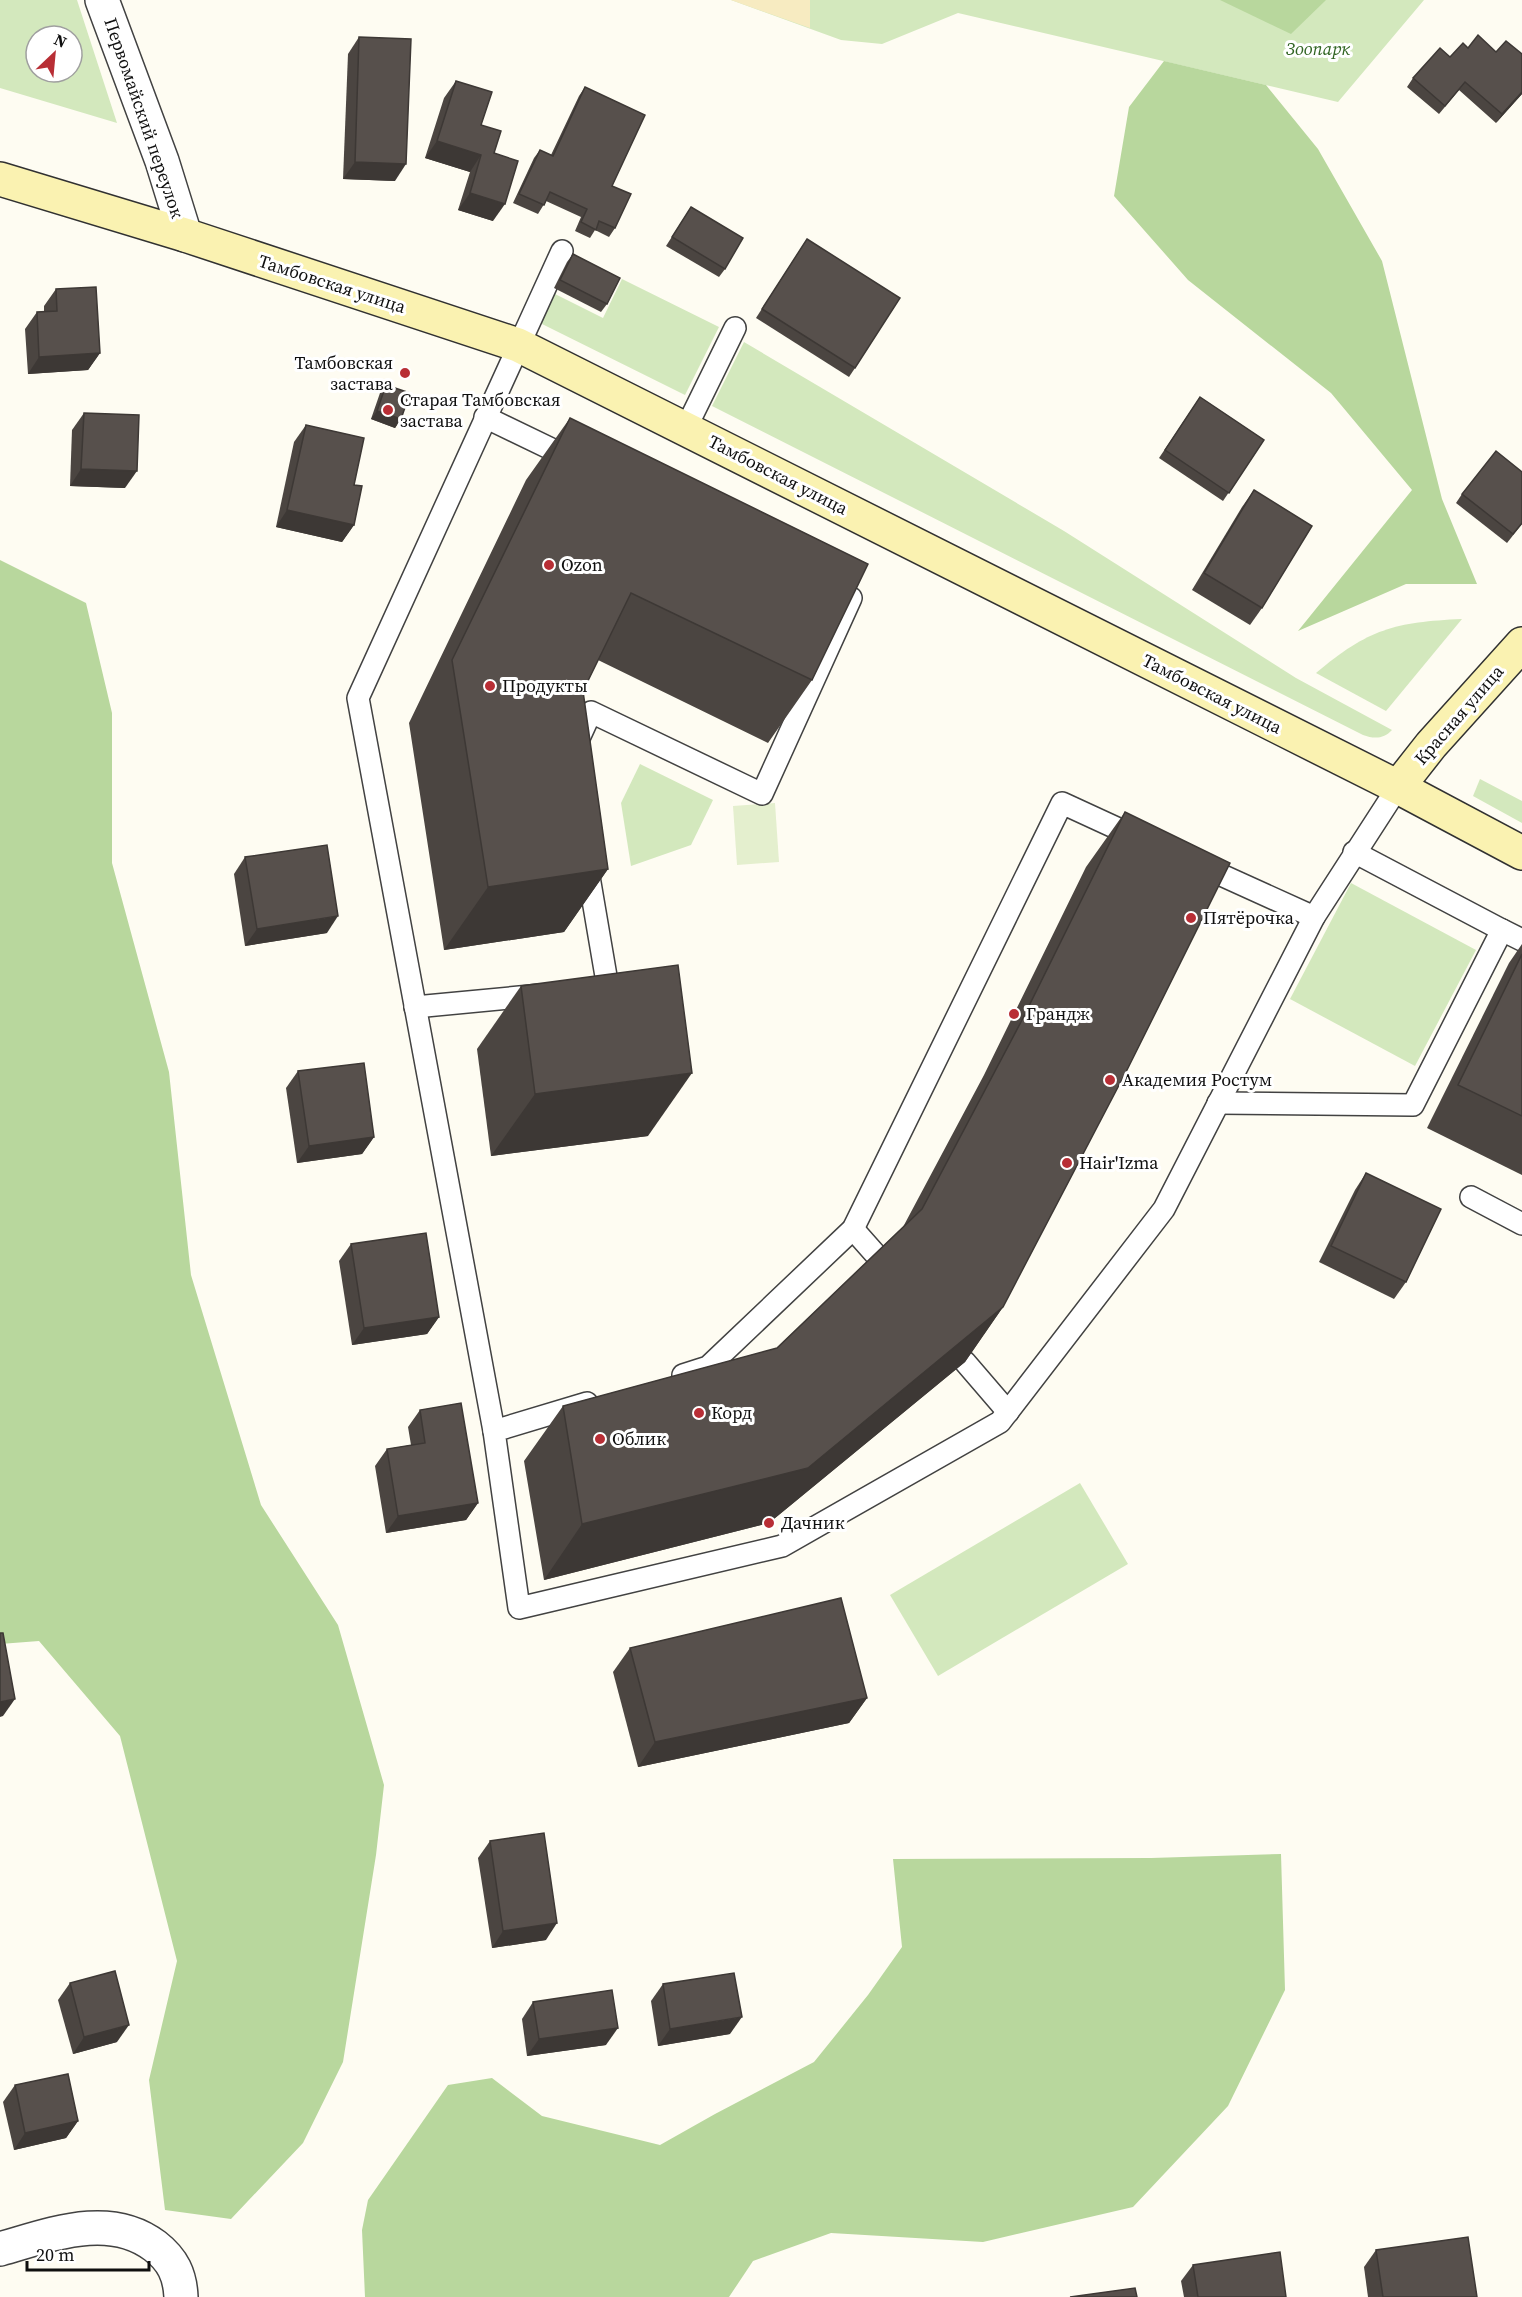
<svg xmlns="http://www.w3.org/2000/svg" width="1522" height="2297" font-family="'Source Serif 4',serif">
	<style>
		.green { fill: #d3e8bd; fill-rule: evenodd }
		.forest { fill: #b8d79d }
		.sand { fill: #f7ebc1 }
		.pitch { fill: #e4efce }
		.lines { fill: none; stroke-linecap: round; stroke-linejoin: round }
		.lane-casing { stroke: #424242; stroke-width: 24 }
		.street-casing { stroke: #424242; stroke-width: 36 }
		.secondary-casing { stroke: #313131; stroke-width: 36 }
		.lane { stroke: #fff; stroke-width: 21 }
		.street { stroke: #fff; stroke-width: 33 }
		.secondary { stroke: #faf2b1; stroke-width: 33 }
		.wall { fill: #4b4541 }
		.shaded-wall { fill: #3d3835 }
		.building { fill: #57504c; stroke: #3d3835; stroke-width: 1.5 }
		.poi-dot { fill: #b82e35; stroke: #fff; stroke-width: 2 }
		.labels { text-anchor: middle; stroke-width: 6; stroke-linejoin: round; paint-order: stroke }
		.park-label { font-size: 18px; font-style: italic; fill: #306422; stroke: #fff }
		.street-label { font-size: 18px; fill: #0f0f0f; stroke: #fff }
		.poi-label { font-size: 18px; fill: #0f0f0f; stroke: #fff; text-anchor: start }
	</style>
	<rect width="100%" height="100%" fill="#fefcf2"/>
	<g class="green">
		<path d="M0,0H77L117,123L0,88ZM36,36H72V72H36Z"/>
		<polygon points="731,0 1424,0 1338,102 958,13 882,44 841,40"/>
		<polygon points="622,279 719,327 685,395 538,322 553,293 603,318"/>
		<path d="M744,342L1064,531L1296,678L1392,730C1384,739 1374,739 1363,735L712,406Z"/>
		<path d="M1462,619L1386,711L1316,673C1368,629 1395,622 1462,619Z"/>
		<polygon points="640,764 713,800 691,845 631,866 621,803"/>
		<polygon points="1480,779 1522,801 1522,823 1473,796"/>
		<polygon points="1351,883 1476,950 1415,1066 1290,999"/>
		<polygon points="1080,1483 1128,1564 938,1676 890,1595"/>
	</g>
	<g class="forest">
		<polygon points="1220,0 1326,0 1291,34"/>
		<polygon points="1164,61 1266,85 1318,149 1382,261 1442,499 1477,584 1406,584 1298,631 1412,490 1331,393 1188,280 1114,196 1129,107"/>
		<polygon points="0,560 86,603 112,713 112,863 169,1072 191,1275 261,1505 338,1625 384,1785 376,1855 343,2062 303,2143 231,2219 165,2210 149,2080 177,1961 120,1736 39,1641 0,1644"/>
		<polygon points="1281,1854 1285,1990 1228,2106 1133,2207 983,2242 831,2233 753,2261 729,2297 365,2297 362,2230 368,2200 448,2085 492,2078 542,2116 660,2145 715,2114 814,2062 868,1995 902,1947 893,1859 1151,1858"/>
	</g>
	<polygon class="sand" points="731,0 810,0 810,28"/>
	<polygon class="pitch" points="775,803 779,862 737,865 733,806"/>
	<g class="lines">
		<g class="lane-casing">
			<g id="lane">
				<polyline points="485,417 574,460"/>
				<polyline points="686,428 735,328"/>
				<polyline points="575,747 591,712 762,794 851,598 843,594"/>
				<polyline points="1354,852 1502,930"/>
				<polyline points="1197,864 1314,917"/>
				<polyline points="587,865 608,988 593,990"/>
				<polyline points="415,1007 541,995"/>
				<polyline points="1218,1103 1413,1105 1502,930 1522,940"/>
				<polyline points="1471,1197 1522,1224"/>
				<polyline points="853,1229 884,1264"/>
				<polyline points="965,1362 1008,1412"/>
				<polyline points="683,1375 708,1367 853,1229 1062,803 1138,838"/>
				<polyline points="587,1403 494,1431 519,1608 782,1546 1000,1422 1164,1209 1314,917 1398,787"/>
				<polyline points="494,1431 358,698 562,251"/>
			</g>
		</g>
		<g class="street-casing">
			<g id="street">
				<polyline points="102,0 162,161 185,235"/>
				<path d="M0,2249C50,2235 109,2211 155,2246C173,2260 180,2275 181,2297"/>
			</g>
		</g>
		<g class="secondary-casing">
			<g id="secondary">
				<polyline points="0,179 185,235 518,345 1398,787 1522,853"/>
				<polyline points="1398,787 1431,745 1522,644"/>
			</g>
		</g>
		<use href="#lane" class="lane"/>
		<use href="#street" class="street"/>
		<use href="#secondary" class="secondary"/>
	</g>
	<g class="wall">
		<polygon points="359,37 395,181 343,179 348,54"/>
		<polygon points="1468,48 1522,54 1522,94 1496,123 1459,90 1439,114 1407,87 1413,78"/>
		<polygon points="456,81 481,125 494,153 493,221 458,210 470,172 425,158 444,98"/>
		<polygon points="585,87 612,186 615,228 609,237 595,230 590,238 575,231 581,217 546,201 538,214 513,203 534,158 540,150 551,155 579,96"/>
		<polygon points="691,207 725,269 719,277 666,246"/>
		<polygon points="807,239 855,368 849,377 756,318"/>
		<polygon points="573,254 607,304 601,312 554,288 567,262"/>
		<polygon points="56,289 100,353 88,370 28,374 25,329 37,312 44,312 44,306"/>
		<polygon points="386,385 401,419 395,428 371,419 380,393"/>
		<polygon points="1200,397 1264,440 1223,501 1159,458"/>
		<polygon points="84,413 125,488 70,486 72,430"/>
		<polygon points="570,418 812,680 768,743 598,660 583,691 608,869 564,932 444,950 409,723 526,480"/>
		<polygon points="306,425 354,485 354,525 342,542 276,527 294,442"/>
		<polygon points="1522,472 1522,524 1507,543 1456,503 1462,494"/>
		<polygon points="1254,490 1262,608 1250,625 1192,590 1242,507"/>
		<polygon points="1125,812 1003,1307 965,1362 769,1523 544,1580 524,1461 563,1406 777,1348 903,1227 984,1075 1086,867"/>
		<polygon points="245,857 327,933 245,946 234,874"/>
		<polygon points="1522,944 1522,1175 1427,1128 1509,963"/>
		<polygon points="521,986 648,1136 491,1156 477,1049"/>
		<polygon points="298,1071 374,1137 362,1154 297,1163 286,1088"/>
		<polygon points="1366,1173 1406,1282 1394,1299 1319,1262 1355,1190"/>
		<polygon points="351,1244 439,1317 427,1334 352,1345 339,1261"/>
		<polygon points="420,1410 478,1503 466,1520 386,1533 375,1466 387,1449 411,1445 408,1427"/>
		<polygon points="630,1648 867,1698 849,1723 638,1767 613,1672"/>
		<polygon points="490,1841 546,1940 492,1948 478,1858"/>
		<polygon points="70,1983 117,2042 73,2054 58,2000"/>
		<polygon points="663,1984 730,2034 658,2046 651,2001"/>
		<polygon points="533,2002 606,2045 527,2056 522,2019"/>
		<polygon points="15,2085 78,2121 66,2138 14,2150 3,2102"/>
		<polygon points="1376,2250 1477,2297 1368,2297 1364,2267"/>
		<polygon points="1193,2265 1286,2297 1184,2297 1181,2281"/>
	</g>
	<g class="shaded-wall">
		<polygon points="1522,92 1522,94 1496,123 1502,114"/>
		<polygon points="437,141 481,155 470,172 425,158"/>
		<polygon points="355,162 406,164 395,181 343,179"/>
		<polygon points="470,193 505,204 493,221 458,210"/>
		<polygon points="100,353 88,370 28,374 39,357"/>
		<polygon points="377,411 401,419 395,428 371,419"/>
		<polygon points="81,469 137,471 125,488 70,486"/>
		<polygon points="287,510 354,525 342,542 276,527"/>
		<polygon points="608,869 564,932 444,950 488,887"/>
		<polygon points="338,916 327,933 245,946 257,929"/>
		<polygon points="692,1073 648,1136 491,1156 535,1094"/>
		<polygon points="374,1137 362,1154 297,1163 309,1146"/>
		<polygon points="1003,1307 965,1362 769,1523 544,1580 582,1524"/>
		<polygon points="439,1317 427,1334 352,1345 364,1328"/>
		<polygon points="478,1503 466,1520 386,1533 398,1516"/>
		<polygon points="867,1698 849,1723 638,1767 655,1742"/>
		<polygon points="15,1699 3,1716 0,1717 0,1702"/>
		<polygon points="557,1923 546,1940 492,1948 503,1931"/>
		<polygon points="742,2017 730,2034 658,2046 670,2029"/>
		<polygon points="129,2025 117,2042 73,2054 84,2037"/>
		<polygon points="618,2028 606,2045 527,2056 539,2039"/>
		<polygon points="78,2121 66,2138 14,2150 25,2133"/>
	</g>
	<g class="building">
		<polygon points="1478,35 1496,52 1506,41 1522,54 1522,92 1502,114 1465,82 1445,106 1413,78 1440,48 1450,57 1463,43 1468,48"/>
		<polygon points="359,37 411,39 406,164 355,162"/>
		<polygon points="456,81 492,92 481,125 501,131 494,153 518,161 505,204 470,193 481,155 437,141"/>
		<polygon points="585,87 645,115 612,186 631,194 615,228 599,221 596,230 581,222 587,209 550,192 544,205 519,194 540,150 553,156"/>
		<polygon points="691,207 743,238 725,269 672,237"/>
		<polygon points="807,239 900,298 855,368 762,309"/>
		<polygon points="573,254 620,278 607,304 560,280"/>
		<polygon points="96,287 100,353 39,357 37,312 57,311 56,289"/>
		<polygon points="386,385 410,393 401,419 377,411"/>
		<polygon points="1200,397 1264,440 1229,493 1165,450"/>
		<polygon points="84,413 139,415 137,471 81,469"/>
		<polygon points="570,418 868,564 812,680 631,593 583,691 608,869 488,887 452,660"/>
		<polygon points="306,425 364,438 354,485 362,486 354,525 287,510"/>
		<polygon points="1496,451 1522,472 1522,523 1513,534 1462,494"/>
		<polygon points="1254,490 1312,526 1262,608 1204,573"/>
		<polygon points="1125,812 1230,863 1128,1068 1003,1307 808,1468 582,1524 563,1406 777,1348 922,1209 1022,1020"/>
		<polygon points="327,845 338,916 257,929 245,857"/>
		<polygon points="1522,954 1522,1116 1458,1085"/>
		<polygon points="678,965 692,1073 535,1094 521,986"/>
		<polygon points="364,1063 374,1137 309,1146 298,1071"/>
		<polygon points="1366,1173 1441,1209 1406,1282 1331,1246"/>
		<polygon points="426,1233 439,1317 364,1328 351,1244"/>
		<polygon points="461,1403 478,1503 398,1516 387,1449 425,1443 420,1410"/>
		<polygon points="841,1598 867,1698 655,1742 630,1648"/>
		<polygon points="0,1633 3,1633 15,1699 0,1702"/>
		<polygon points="544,1833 557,1923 503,1931 490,1841"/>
		<polygon points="115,1971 129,2025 84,2037 70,1983"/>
		<polygon points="734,1973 742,2017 670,2029 663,1984"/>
		<polygon points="612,1990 618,2028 539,2039 533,2002"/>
		<polygon points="68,2074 78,2121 25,2133 15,2085"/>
		<polygon points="1468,2237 1477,2297 1383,2297 1376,2250"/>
		<polygon points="1280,2252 1286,2297 1198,2297 1193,2265"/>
		<polygon points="1135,2288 1137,2297 1070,2297"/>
	</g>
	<g class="poi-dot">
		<circle cx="405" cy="373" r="6"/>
		<circle cx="388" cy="410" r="6"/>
		<circle cx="549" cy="565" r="6"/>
		<circle cx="490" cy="686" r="6"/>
		<circle cx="1191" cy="918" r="6"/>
		<circle cx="1014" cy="1014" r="6"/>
		<circle cx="1110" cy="1080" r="6"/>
		<circle cx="1067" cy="1163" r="6"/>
		<circle cx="699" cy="1413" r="6"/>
		<circle cx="600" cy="1439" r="6"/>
		<circle cx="769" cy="1523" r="6"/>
	</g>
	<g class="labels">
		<g class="park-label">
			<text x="1318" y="55">Зоопарк</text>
		</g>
		<g class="street-label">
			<text transform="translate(144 118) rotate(71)" y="6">Первомайский переулок</text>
			<text transform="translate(332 284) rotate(18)" y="6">Тамбовская улица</text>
			<text transform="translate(778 475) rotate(27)" y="6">Тамбовская улица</text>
			<text transform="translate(1212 694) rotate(27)" y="6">Тамбовская улица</text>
			<text transform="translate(1459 715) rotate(-49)" y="6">Красная улица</text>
		</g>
		<g class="poi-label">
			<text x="393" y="369" text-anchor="end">Тамбовская<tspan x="393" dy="21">застава</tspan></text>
			<text x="400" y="406">Старая Тамбовская<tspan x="400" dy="21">застава</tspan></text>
			<text x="561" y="571">Ozon</text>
			<text x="502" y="692">Продукты</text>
			<text x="1203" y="924">Пятёрочка</text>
			<text x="1026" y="1020">Грандж</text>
			<text x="1122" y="1086">Академия Ростум</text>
			<text x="1079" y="1169">Hair'Izma</text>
			<text x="711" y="1419">Корд</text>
			<text x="612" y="1445">Облик</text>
			<text x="781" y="1529">Дачник</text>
		</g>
	</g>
	<g transform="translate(54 54) rotate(26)"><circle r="28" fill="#ffffff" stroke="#9f9f9f" stroke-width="1.5"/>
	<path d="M0-4.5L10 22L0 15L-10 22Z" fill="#b82e35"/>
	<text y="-9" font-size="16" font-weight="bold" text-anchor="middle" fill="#0f0f0f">N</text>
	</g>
	<path d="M27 2261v9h122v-9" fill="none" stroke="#0f0f0f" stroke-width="3"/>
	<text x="36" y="2261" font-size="18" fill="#0f0f0f" stroke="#ffffff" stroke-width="4.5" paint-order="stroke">20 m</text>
</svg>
